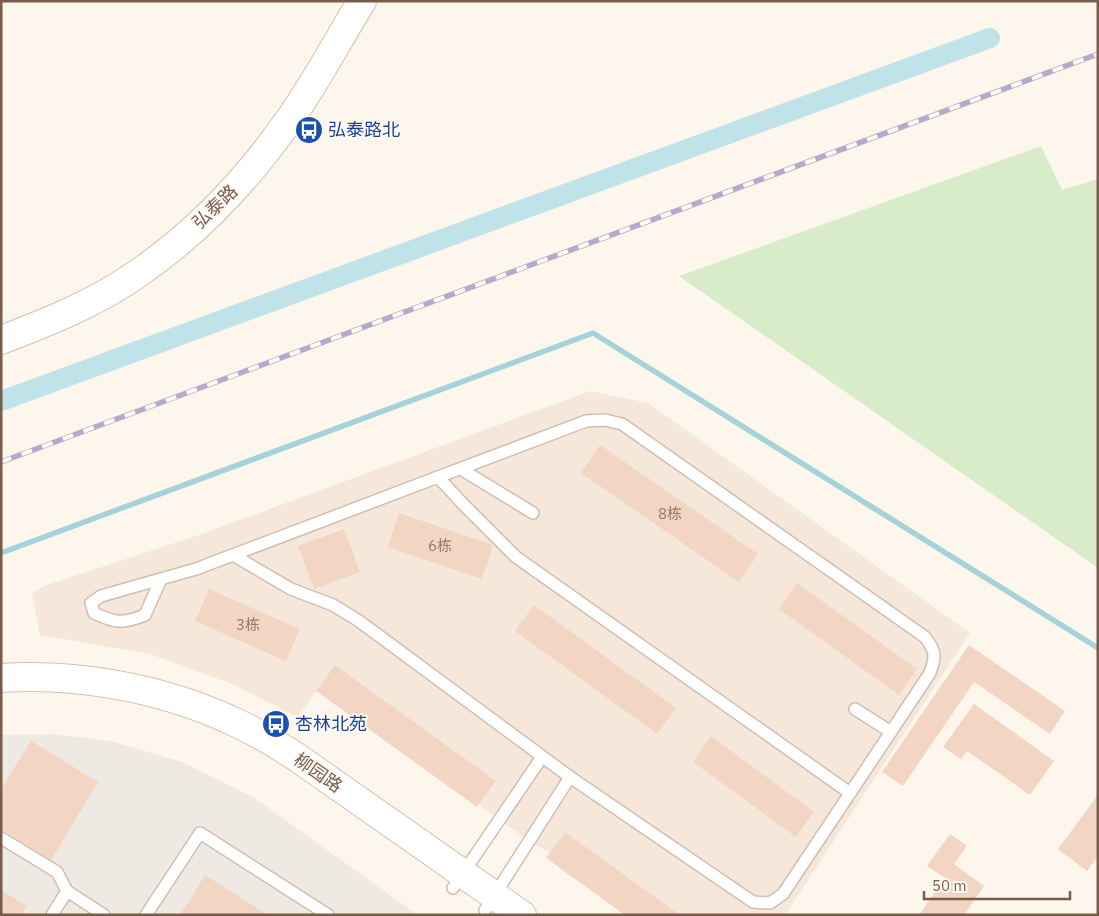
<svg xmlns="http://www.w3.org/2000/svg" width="1099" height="916" font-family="'IBM Plex Sans','Noto Sans SC',sans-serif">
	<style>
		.residential { fill: #f5e8da }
		.industrial { fill: #efe9e4 }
		.green { fill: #d8ecc9 }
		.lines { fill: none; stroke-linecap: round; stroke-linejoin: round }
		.stream { stroke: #a5d3da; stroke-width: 5.5 }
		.canal { stroke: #bfe3e8; stroke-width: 20 }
		.building { fill: #f3d5c3 }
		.lane-casing { stroke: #d1beb0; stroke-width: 14 }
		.secondary-casing { stroke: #d6c0b0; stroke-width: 30 }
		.lane { stroke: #fff; stroke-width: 11 }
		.secondary { stroke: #fff; stroke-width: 28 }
		.rail-casing { stroke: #b9a8c9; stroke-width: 5.5 }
		.rail { stroke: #fffaf3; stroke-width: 4; stroke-dasharray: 11; stroke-linecap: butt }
		.labels { text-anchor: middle; stroke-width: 4; stroke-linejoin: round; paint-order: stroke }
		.number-label { font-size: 15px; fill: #987a6a }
		.transit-label { font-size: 18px; fill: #164399; stroke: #fffaf3; text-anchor: start }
		.street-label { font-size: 18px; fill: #7a5c4d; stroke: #fffaf3 }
	</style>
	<rect width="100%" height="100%" fill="#fdf6ec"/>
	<polygon class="residential" points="590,391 648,403 970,633 785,915 680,915 565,832 550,853 529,841 479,805 496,781 335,665 297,717 232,684 150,654 40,635 32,593 47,585 196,536"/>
	<polygon class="industrial" points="53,734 111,741 182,762 253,797 418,915 1,915 1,735"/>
	<polygon class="green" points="1041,146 1062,190 1098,179 1098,568 679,276"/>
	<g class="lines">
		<polyline class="stream" points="1,553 593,333 1098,648"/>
		<polyline class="canal" points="1,401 990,38"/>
	</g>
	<g class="building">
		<polygon points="600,445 758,554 739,582 581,473"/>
		<polygon points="399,513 493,545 482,579 388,547"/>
		<polygon points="344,529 360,572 314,589 298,546"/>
		<polygon points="797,583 917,669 899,695 779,609"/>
		<polygon points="209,589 300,629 286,661 195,621"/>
		<polygon points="534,605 676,708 657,734 515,631"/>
		<polygon points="969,645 1065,711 1050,734 974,682 903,786 882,772"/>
		<polygon points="335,665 496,781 477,807 316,691"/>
		<polygon points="974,704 1054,761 1030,795 967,751 961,759 943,747"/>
		<polygon points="711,736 814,812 796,837 693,762"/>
		<polygon points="31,741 98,782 51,860 1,829 1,789"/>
		<polygon points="1098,795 1098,856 1087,871 1058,849"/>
		<polygon points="565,832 680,915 625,915 546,858"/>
		<polygon points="950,834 967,846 954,864 984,886 964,915 919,915 945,878 927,866"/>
		<polygon points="205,875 268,915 180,915"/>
		<polygon points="1,890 27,906 21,915 1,915"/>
	</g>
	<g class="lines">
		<g class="lane-casing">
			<g id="lane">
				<polyline points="461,469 533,513"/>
				<polyline points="438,477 461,502 516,557 850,793"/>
				<path d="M161,579L145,615C123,624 115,623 94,613L91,603L101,596L196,569L438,477L586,421L605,420L622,424L925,637C936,651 936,657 930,673L783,894L770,903L753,902L570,777L359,621L333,605L291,589L233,555"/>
				<polyline points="855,709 891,732"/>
				<polyline points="1,838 57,872 67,891"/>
				<polyline points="453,888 542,757"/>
				<polyline points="485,910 570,777"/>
				<polyline points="52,915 67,891 104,915"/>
				<polyline points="146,915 200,833 328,915"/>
			</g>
		</g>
		<g class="secondary-casing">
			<g id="secondary">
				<path d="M1,340C48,322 96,303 137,274C194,235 244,183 284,127C313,88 336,43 362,1"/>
				<path d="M1,678C76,673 160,688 228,719C252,729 273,742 295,756L522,915"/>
			</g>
		</g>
		<use href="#lane" class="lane"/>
		<use href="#secondary" class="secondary"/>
		<g class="rail-casing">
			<polyline id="rail" points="1,462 1098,54"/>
		</g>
		<use href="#rail" class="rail"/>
	</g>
	<defs>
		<g id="bus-disc" transform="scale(1.4375)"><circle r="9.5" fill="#1a4fb4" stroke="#fffaf3"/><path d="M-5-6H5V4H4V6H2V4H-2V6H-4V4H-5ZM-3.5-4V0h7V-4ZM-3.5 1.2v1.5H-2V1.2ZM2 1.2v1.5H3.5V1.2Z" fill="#fff"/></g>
	</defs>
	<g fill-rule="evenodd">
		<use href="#bus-disc" x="309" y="130"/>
		<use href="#bus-disc" x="276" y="724"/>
	</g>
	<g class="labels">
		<g class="number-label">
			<text x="670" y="519">8栋</text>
			<text x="440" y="551">6栋</text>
			<text x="248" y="630">3栋</text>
		</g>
		<g class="transit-label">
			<text x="328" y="136">弘泰路北</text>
			<text x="295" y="730">杏林北苑</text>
		</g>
		<g class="street-label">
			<text transform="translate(215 207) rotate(-44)" y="6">弘泰路</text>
			<text transform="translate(318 773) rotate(35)" y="6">柳园路</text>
		</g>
	</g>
	<rect width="1099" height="916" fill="none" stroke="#7a5c4d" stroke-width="5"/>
	<path d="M924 891v8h146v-8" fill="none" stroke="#7a5c4d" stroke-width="2.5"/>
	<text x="932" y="891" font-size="15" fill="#7a5c4d" stroke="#fffaf3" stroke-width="4" paint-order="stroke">50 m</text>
</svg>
